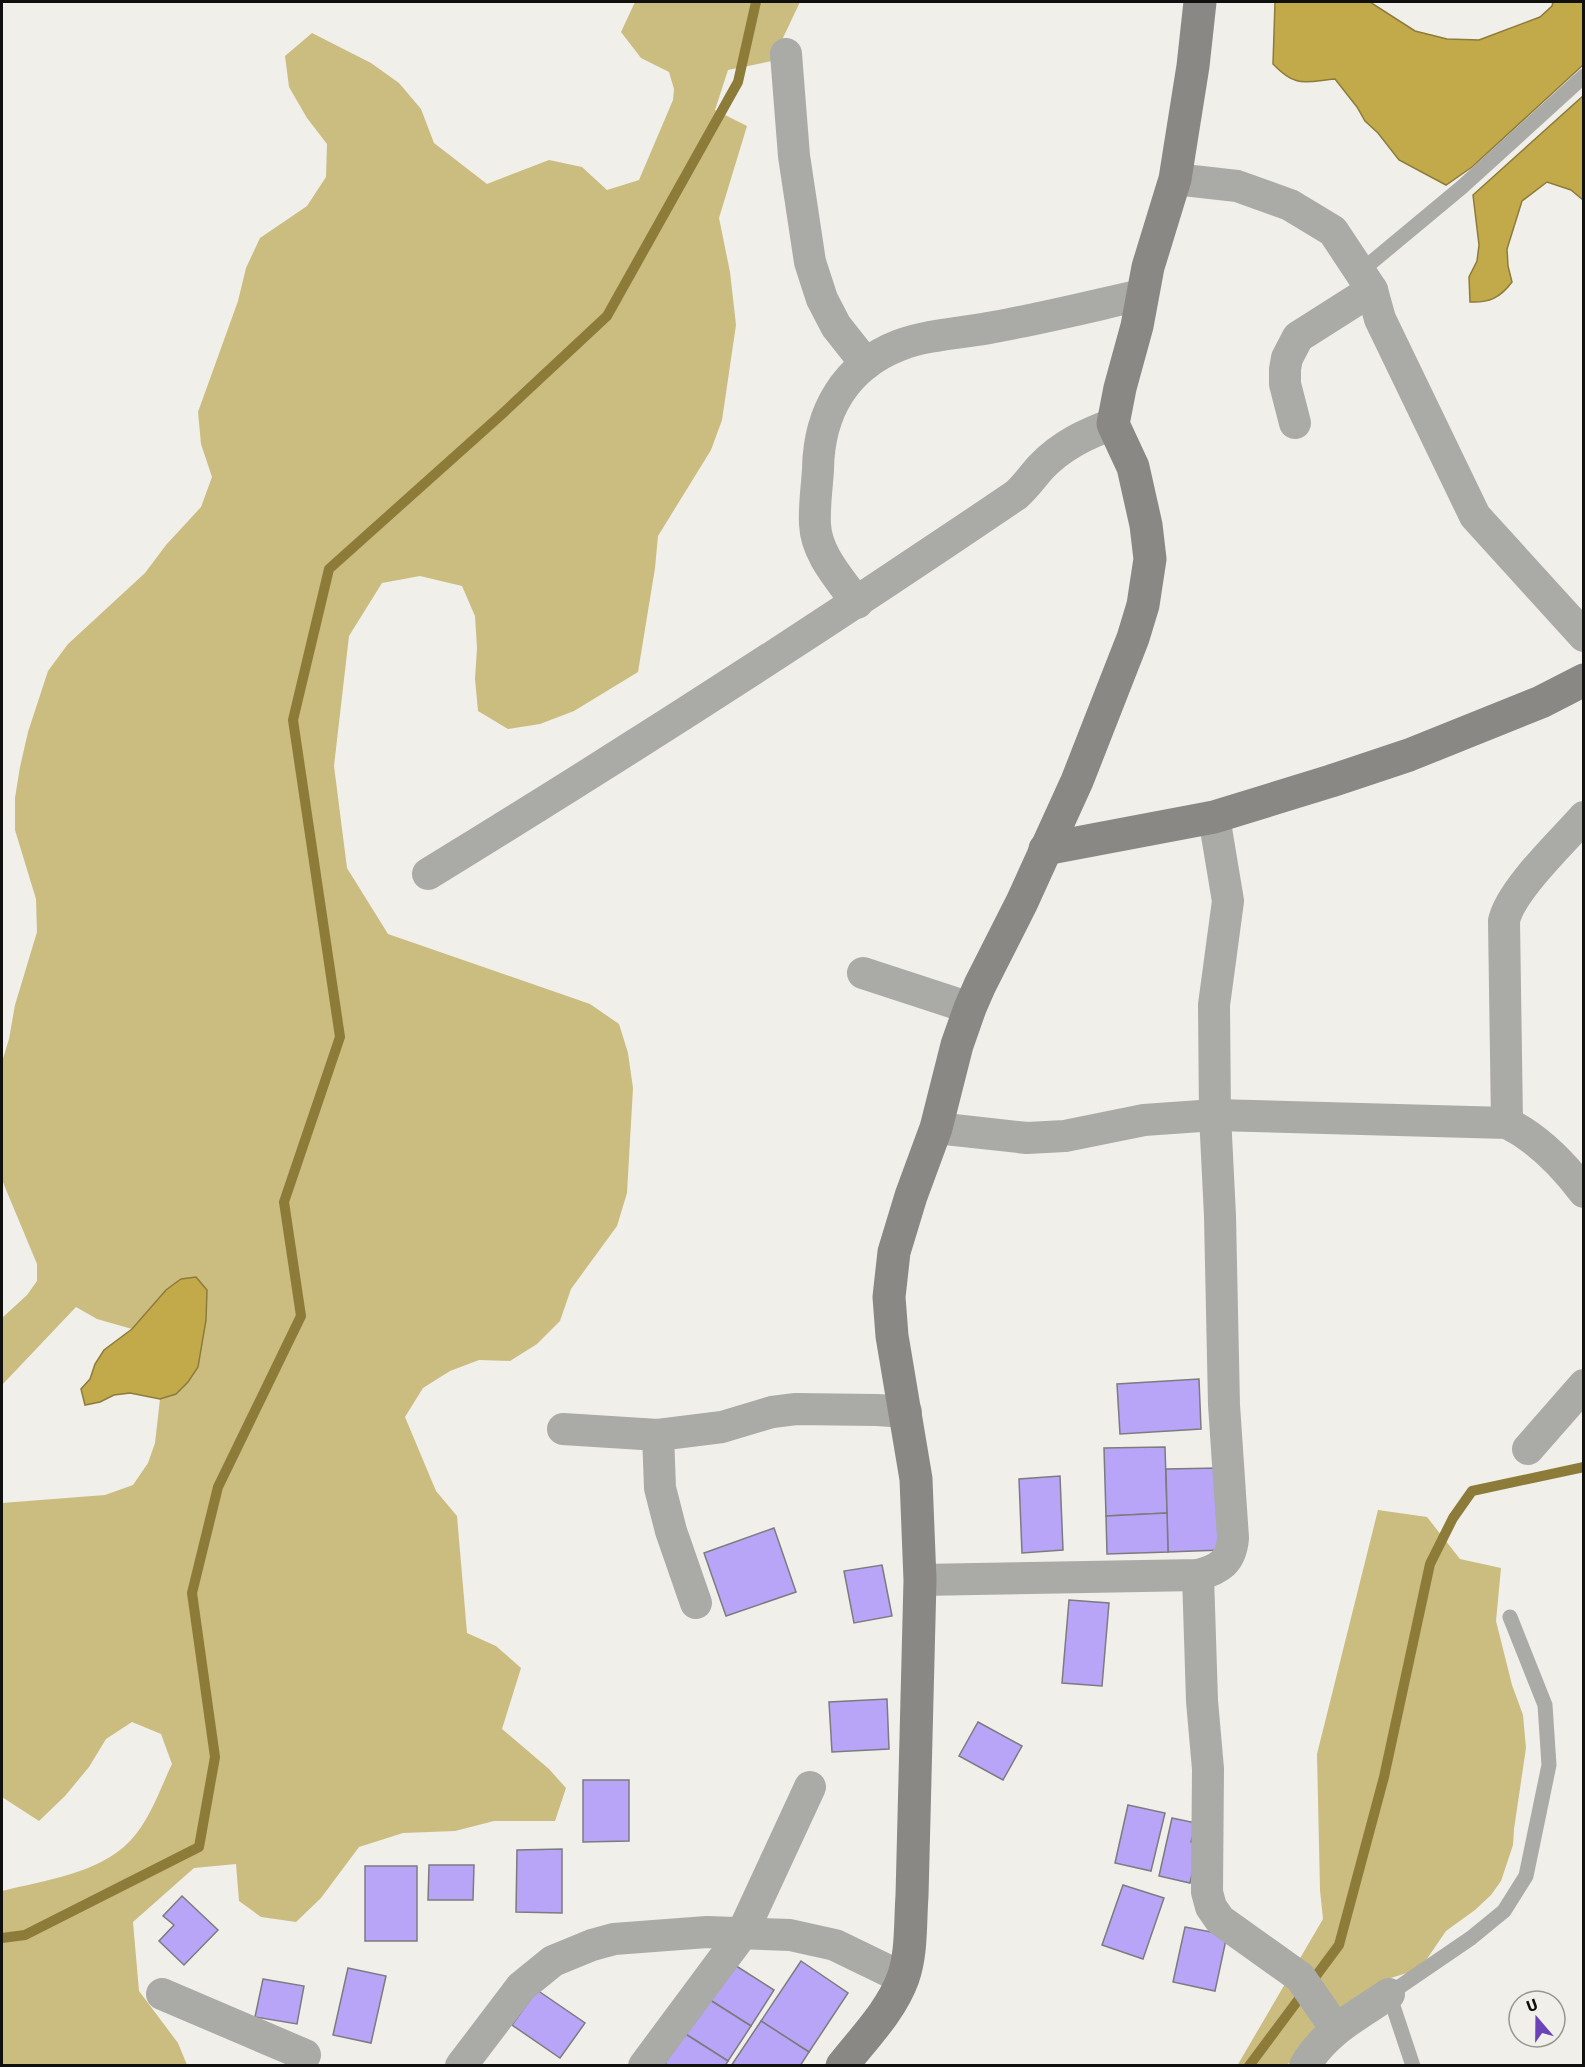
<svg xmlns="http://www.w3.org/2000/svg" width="1585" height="2067" font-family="'Fira Sans',sans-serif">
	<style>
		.green { fill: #cbbc80 }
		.water { fill: #c2aa4b; stroke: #8d7c39; stroke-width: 1.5 }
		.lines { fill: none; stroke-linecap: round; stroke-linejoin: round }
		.stream { stroke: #8d7c39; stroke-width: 10 }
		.building { fill: #b8a5f8; stroke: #7c7b7f; stroke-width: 1.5 }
		.lane { stroke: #aaaaa7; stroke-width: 15 }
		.street { stroke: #aaaaa7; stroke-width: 32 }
		.secondary { stroke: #898885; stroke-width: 33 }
	</style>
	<rect width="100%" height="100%" fill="#f1efea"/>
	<g class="green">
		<path d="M635,2H800L772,61L728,70L715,110L747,126L719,218L730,272L736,325L722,420L711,450L658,536L655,568L638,672L574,711L540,724L508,729L478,711L475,679L477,648L475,616L462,586L420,576L382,583L349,636L334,766L347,868L388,934L590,1004L619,1024L628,1053L633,1088L627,1193L617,1226L571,1289L560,1321L537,1344L510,1361L479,1360L450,1371L423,1388L405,1417L436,1491L457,1516L467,1633L496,1646L521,1668L502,1729L549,1769L566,1788L555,1821H494L455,1831L403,1833L359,1847L321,1898L296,1922L261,1917L239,1901L236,1864L194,1868L133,1922L139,1991L178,2043L187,2065H2V1891C45,1880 98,1874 130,1841C150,1820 160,1789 172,1764L161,1734L132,1722L106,1739L89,1767L65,1796L39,1821L2,1797V1503L105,1495L133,1485L148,1463L155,1443L160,1399L176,1394L198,1367L206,1320L207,1290L144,1318L132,1329L97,1319L76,1307L2,1385V1318L27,1295L37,1281V1264L2,1180V1062L9,1039L15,1005L37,932L36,899L15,830V798L20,767L28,732L48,671L68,644L145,573L166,545L201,507L212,477L201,444L198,412L238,301L246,268L260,238L307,206L326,177L327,144L307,118L289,87L285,56L312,33L371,63L399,83L421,109L434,143L487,184L549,160L582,167L607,190L639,180L673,100L674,89L669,72L641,58L621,32Z"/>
		<polygon points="1378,1510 1427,1517 1460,1559 1501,1568 1496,1621 1512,1685 1523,1715 1526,1748 1514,1829 1513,1845 1501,1881 1491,1895 1475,1910 1446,1931 1420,1969 1381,1981 1315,2036 1287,2065 1237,2066 1323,1919 1320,1890 1317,1754"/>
	</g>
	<g class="water">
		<path d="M1275,2H1370L1415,31L1447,39L1479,40L1540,17L1552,6L1553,2H1583V65L1472,167L1446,185L1399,160L1378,133L1365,121L1357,107L1335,79C1304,82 1296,88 1273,64Z"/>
		<path d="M1583,96V200L1571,190L1547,182L1522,201L1507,249L1508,266L1512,282C1500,298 1489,303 1470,302L1469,277L1477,261L1479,245L1473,195Z"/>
		<polygon points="196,1277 207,1290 206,1320 198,1367 188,1382 176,1394 160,1399 130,1393 114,1395 100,1402 85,1405 81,1389 90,1379 95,1364 104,1350 132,1329 166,1290 181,1279"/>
	</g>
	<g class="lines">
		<g class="stream">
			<polyline points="2,1938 25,1935 199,1847 215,1757 192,1593 218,1487 301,1316 284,1202 340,1037 293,720 329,569 501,415 607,316 738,82 756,2"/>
			<polyline points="1249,2066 1339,1945 1384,1777 1430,1564 1453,1518 1472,1491 1584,1467"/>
		</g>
	</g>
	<g class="building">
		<polygon points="1199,1379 1201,1429 1120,1434 1117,1384"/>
		<polygon points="1165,1447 1167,1513 1106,1516 1104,1448"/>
		<polygon points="1219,1468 1221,1550 1168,1552 1166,1469"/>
		<polygon points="1060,1476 1063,1550 1022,1553 1019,1479"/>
		<polygon points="1167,1513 1168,1552 1107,1554 1106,1516"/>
		<polygon points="774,1528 796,1592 726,1616 704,1553"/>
		<polygon points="882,1565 892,1616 854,1623 844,1571"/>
		<polygon points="1069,1600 1109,1603 1102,1686 1062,1683"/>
		<polygon points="887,1699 889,1749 832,1752 829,1702"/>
		<polygon points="978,1722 1022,1746 1003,1780 959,1756"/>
		<polygon points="583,1780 629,1780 629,1841 583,1842"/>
		<polygon points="1128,1805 1165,1813 1151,1871 1115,1863"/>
		<polygon points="1172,1818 1196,1823 1191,1842 1199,1844 1190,1883 1159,1876"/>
		<polygon points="562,1849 562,1913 516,1912 517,1850"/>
		<polygon points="429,1865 474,1865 473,1900 428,1900"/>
		<rect x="365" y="1866" width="52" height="75"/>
		<polygon points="1123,1885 1164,1898 1143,1959 1102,1945"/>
		<polygon points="182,1896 218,1930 184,1965 159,1941 174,1925 163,1916"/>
		<polygon points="1185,1927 1227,1935 1215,1991 1173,1982"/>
		<polygon points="801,1961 848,1993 809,2052 761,2021"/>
		<polygon points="730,1962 774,1990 751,2026 707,1998"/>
		<polygon points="348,1968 386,1976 371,2043 333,2035"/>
		<polygon points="263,1979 304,1986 297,2024 255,2017"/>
		<polygon points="537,1990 585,2023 560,2058 512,2025"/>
		<polygon points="707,1998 751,2026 728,2061 684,2033"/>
		<polygon points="761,2021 809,2052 800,2066 731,2066"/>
		<polygon points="684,2033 728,2061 725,2066 668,2066 665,2063"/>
	</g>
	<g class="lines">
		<g class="lane">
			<polyline points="1361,271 1462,187 1584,76"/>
			<polyline points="1413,2066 1389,1994 1471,1938 1504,1911 1526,1876 1549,1765 1545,1705 1510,1617"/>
		</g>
		<g class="street">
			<polyline points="786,54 794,156 810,262 822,299 836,326 866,364"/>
			<polyline points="1175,179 1237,186 1290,205 1333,231 1372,290 1380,319 1475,516 1584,636"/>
			<polyline points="1295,423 1285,384 1285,369 1287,358 1298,337 1372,290"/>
			<path d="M857,603C840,579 816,554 815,524C814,506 817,487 818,469C819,412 845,366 900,345C929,334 964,333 994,327C1044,318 1092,306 1141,295"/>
			<path d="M428,874C627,752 823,626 1016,495C1026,486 1032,477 1041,467C1062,445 1086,434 1113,424"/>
			<polyline points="863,973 970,1008"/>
			<path d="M1507,1123L1504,921C1510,891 1562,842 1584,817"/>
			<path d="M936,1128L1027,1138L1065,1136L1144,1120L1215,1115L1507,1123C1537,1138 1563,1164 1584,1192"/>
			<polyline points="563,1429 658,1435 722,1427 772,1412 796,1409 877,1410 906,1412"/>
			<polyline points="658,1435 660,1488 671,1531 696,1603"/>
			<polyline points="1528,1449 1584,1385"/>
			<polyline points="1198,1575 1202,1701 1208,1769 1207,1892 1211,1907 1220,1920 1300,1977 1336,2029"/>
			<path d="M920,1580L1198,1575C1220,1569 1231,1562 1233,1538L1224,1405L1220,1216L1215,1115L1214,1005L1228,901L1214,817"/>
			<polyline points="162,1994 305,2055"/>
			<polyline points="461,2066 521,1987 553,1961 592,1945 614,1939 707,1932 790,1935 835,1945 903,1978"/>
			<polyline points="644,2066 742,1934 810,1787"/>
			<path d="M1305,2066C1324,2032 1358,2015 1389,1994"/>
		</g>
		<g class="secondary">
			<polyline points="1045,849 1214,817 1331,781 1409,755 1541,702 1584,680"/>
			<path d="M842,2066C863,2039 891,2011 903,1978C912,1953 910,1922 912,1896L920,1580L916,1479L892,1336L889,1297L894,1252L911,1196L936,1128L957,1045L970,1008L980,985L1022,902L1077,781L1133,638L1143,605L1150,559L1146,525L1133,467L1113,424L1120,388L1137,326L1148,267L1175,179L1193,66L1200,2"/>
		</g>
	</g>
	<rect width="1585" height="2067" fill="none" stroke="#10100e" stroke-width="6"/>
	<g transform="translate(1537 2019) rotate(340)"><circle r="28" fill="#f1efea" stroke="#979692" stroke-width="1.5"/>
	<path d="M0-4.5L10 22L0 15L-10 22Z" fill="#6a42ba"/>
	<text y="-9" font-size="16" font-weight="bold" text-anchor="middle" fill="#10100e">U</text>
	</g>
</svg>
